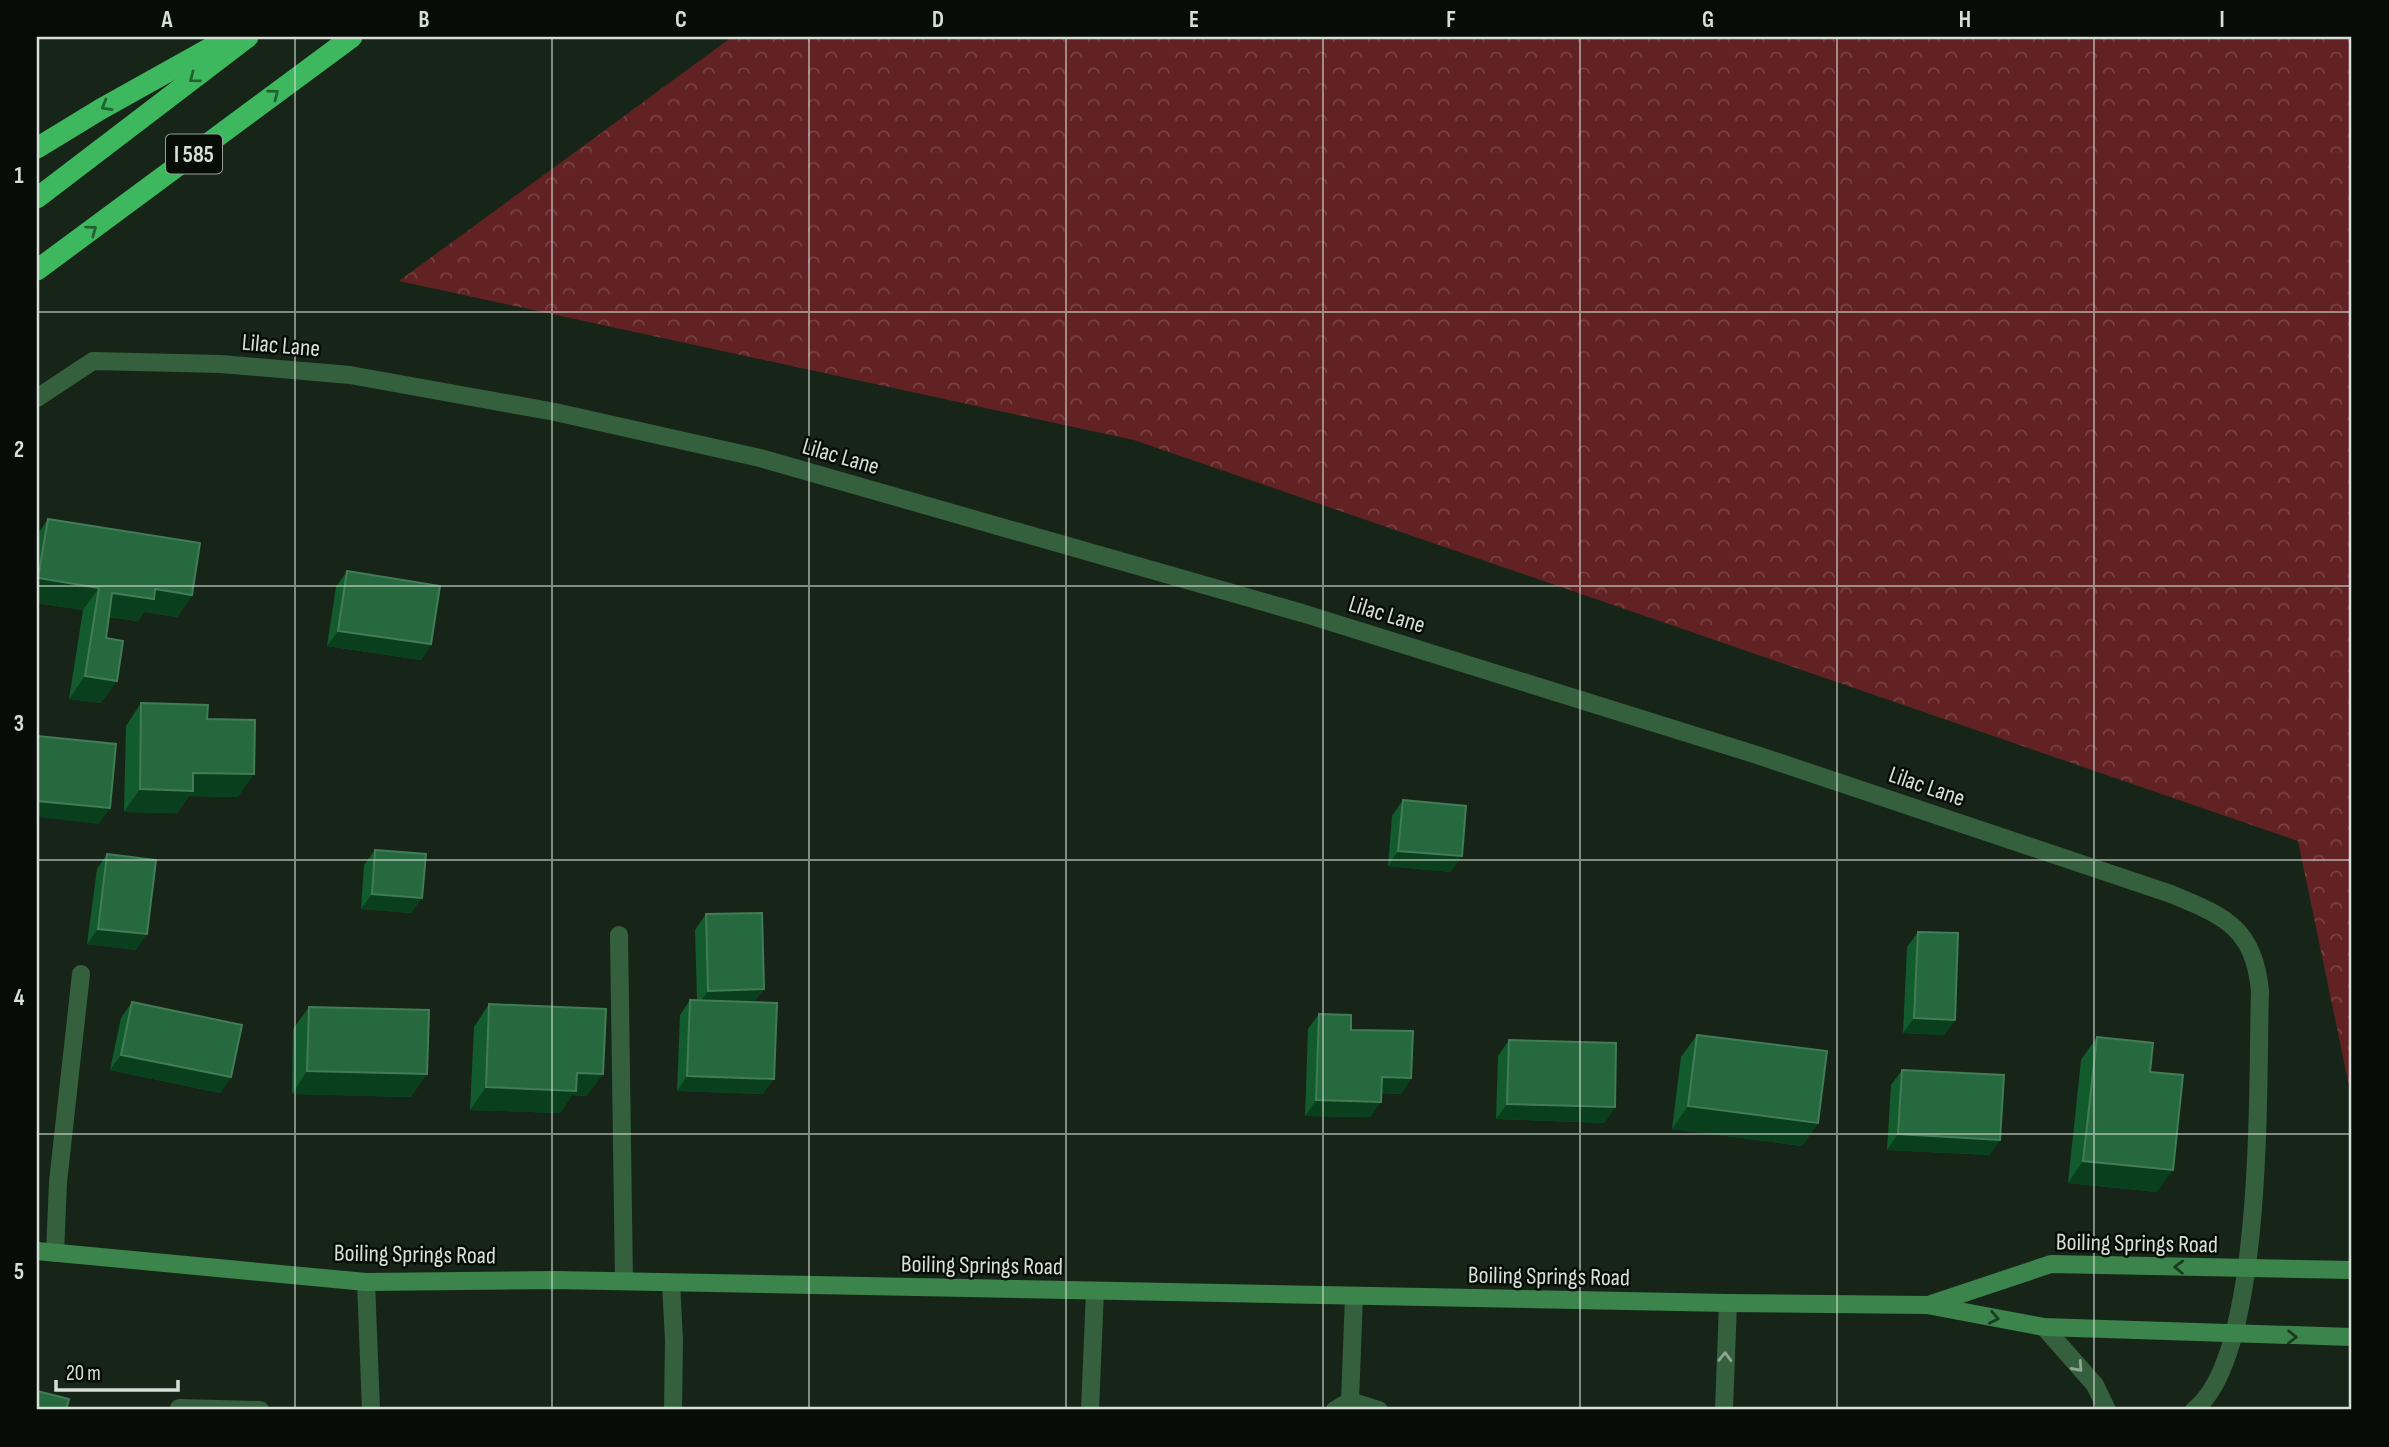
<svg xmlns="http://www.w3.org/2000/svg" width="2389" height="1447" font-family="'Sofia Sans Condensed',sans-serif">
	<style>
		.forest { fill: url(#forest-crowns) }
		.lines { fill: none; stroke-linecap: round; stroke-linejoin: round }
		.service { stroke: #35603d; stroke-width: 18 }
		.minor { stroke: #35603d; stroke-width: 18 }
		.secondary { stroke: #3b844b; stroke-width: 18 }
		.motorway { stroke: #3eb85f; stroke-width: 21 }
		.wall { fill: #115b2c }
		.shaded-wall { fill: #0a3f1d }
		.building { fill: #26693e; stroke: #427c56; stroke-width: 2 }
		.oneway { stroke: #226233 }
		.oneway2 { stroke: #1c3c22 }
		.oneway3 { stroke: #8ea692 }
		.grid { fill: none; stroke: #d7e0d8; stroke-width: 2; stroke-opacity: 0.55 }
		.labels { text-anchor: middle; stroke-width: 5; stroke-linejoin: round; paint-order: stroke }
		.shield { fill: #070c07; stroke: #99a099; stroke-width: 2 }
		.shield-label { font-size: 23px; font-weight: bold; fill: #d7e0d8 }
		.street-label { font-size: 24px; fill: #d7e0d8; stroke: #070c07 }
		.neatline { fill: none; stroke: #d7e0d8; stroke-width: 2.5 }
		.grid-label { font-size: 23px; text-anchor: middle; font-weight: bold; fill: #d7e0d8 }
	</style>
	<defs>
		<pattern id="forest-crowns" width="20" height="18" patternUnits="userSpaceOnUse" patternTransform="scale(1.75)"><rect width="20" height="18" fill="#622223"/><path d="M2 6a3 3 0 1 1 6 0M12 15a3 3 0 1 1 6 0" fill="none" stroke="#784242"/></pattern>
	</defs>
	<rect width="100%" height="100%" fill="#172519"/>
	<polygon class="forest" points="732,37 2352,37 2352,1100 2298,841 1134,440 399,281"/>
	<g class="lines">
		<g class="service">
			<polyline points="619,935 624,1281"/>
			<polyline points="55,1253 58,1182 81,974"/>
			<polyline points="671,1283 674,1340 673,1410"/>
			<polyline points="1350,1401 1379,1410"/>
			<polyline points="179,1410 179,1408 260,1410"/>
			<polyline points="1090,1410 1095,1291"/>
			<polyline points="1335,1410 1350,1401 1354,1296"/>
			<polyline points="1724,1410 1728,1303"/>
		</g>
		<g class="minor">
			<path d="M37,398L93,361L221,364L350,375L555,412L760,458L1302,613L1757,755L2171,894C2224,916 2254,927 2260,991C2257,1081 2265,1355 2194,1410"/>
			<polyline points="366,1282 371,1410"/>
			<polyline points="2044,1327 2095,1385 2107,1410"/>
		</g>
		<g class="secondary">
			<polyline points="37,1251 366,1282 555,1280 1728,1303 1927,1305 2044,1327 2352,1337"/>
			<polyline points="1931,1304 2051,1264 2352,1270"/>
		</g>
		<g class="motorway">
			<polyline points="37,148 101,109 230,37"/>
			<polyline points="37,198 248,37"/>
			<polyline points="37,270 352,37"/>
		</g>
	</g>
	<g class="wall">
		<polygon points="48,519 192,595 177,617 144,612 138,621 109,617 106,638 101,703 69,699 83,610 37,603 37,535"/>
		<polygon points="347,571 431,644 421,660 327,646 336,587"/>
		<polygon points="141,703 207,719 238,797 189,796 177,813 124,812 126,726"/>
		<polygon points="1403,800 1451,872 1388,866 1392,816"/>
		<polygon points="375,850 411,913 361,909 364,865"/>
		<polygon points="107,854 136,950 87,944 97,869"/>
		<polygon points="706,914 754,1002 763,1094 677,1091 680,1015 690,1000 697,1000 695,930"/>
		<polygon points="1918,932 1955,1020 1944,1035 1903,1033 1907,947"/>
		<polygon points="132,1002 231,1077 220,1093 110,1070 121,1018"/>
		<polygon points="489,1004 587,1096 572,1095 560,1113 470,1110 474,1027"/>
		<polygon points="309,1007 411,1097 292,1094 293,1029"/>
		<polygon points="1319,1014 1351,1030 1411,1078 1401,1094 1381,1093 1370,1117 1305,1116 1308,1029"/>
		<polygon points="1697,1035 1818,1123 1802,1146 1672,1129 1681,1057"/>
		<polygon points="2097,1037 2150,1072 2157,1192 2068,1183 2081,1060"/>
		<polygon points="1509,1040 1615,1107 1604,1123 1496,1119 1498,1056"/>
		<polygon points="1902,1070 1990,1155 1887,1150 1891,1085"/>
	</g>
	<g class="shaded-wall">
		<polygon points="38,578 99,588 83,610 37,603 37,580"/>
		<polygon points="155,589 192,595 177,617 144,612 138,621 97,615 112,593"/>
		<polygon points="338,631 431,644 421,660 327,646"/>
		<polygon points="85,676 117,681 101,703 69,699"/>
		<polygon points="193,773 254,774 238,797 189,796 177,813 124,812 140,789"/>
		<polygon points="37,801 110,808 99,824 37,817"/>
		<polygon points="1398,851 1462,856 1451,872 1388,866"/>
		<polygon points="372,894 422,898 411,913 361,909"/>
		<polygon points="98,929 147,934 136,950 87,944"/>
		<polygon points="764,989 753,1004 697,1006 708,991"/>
		<polygon points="1914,1018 1955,1020 1944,1035 1903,1033"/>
		<polygon points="121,1055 231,1077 220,1093 110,1070"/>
		<polygon points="307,1071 427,1074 411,1097 292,1094"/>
		<polygon points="577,1073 603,1074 587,1096 572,1095 560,1113 470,1110 486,1087"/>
		<polygon points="687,1076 774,1079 763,1094 677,1091"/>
		<polygon points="1382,1077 1411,1078 1401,1094 1371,1092"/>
		<polygon points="1316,1100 1381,1102 1370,1117 1305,1116"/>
		<polygon points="1507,1104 1615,1107 1604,1123 1496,1119"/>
		<polygon points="1688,1106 1818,1123 1802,1146 1672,1129"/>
		<polygon points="1898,1134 2000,1140 1990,1155 1887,1150"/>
		<polygon points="2083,1161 2173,1170 2157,1192 2068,1183"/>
	</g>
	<g class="building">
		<polygon points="48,519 200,543 192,595 155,589 154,599 112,593 106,638 123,641 117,681 85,676 99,588 38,578"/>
		<polygon points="347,571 440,586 431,644 338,631"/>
		<polygon points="141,703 208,705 207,719 255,720 254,774 193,773 193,791 140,789"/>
		<polygon points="37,736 116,744 110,808 37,801"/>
		<polygon points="1403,800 1466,806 1462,856 1398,851"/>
		<polygon points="375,850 426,854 422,898 372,894"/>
		<polygon points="107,854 156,860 147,934 98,929"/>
		<polygon points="762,913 764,989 708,991 706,914"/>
		<polygon points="1918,932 1958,933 1955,1020 1914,1018"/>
		<polygon points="37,978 38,978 37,1011"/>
		<polygon points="690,1000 777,1003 774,1079 687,1076"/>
		<polygon points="132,1002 242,1025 231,1077 121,1055"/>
		<polygon points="489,1004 606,1009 603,1074 577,1073 576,1091 486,1087"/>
		<polygon points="309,1007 429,1010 427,1074 307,1071"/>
		<polygon points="1319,1014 1351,1015 1351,1030 1413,1031 1411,1078 1382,1077 1381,1102 1316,1100"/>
		<polygon points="1697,1035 1827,1051 1818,1123 1688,1106"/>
		<polygon points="2097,1037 2153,1043 2150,1072 2183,1075 2173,1170 2083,1161"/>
		<polygon points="1509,1040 1616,1043 1615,1107 1507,1104"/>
		<polygon points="1902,1070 2004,1075 2000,1140 1898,1134"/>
		<polygon points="37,1391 69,1399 66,1410 37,1410"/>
	</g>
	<defs><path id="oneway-chevron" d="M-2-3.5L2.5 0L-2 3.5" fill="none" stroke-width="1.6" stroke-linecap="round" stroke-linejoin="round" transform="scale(1.75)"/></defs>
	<g class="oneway">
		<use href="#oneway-chevron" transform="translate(194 78) rotate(143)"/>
		<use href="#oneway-chevron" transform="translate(274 94) rotate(-37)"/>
		<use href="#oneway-chevron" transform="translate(106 106) rotate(150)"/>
		<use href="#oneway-chevron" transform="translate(92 230) rotate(-36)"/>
	</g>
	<g class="oneway2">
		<use href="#oneway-chevron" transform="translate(2179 1267) rotate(-178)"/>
		<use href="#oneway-chevron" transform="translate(1994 1318) rotate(11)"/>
		<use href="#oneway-chevron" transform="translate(2292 1337) rotate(1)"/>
	</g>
	<g class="oneway3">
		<use href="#oneway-chevron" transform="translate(1725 1357) rotate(-88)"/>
		<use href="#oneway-chevron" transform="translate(2078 1367) rotate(48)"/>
	</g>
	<path class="grid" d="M295,37V1410M552,37V1410M809,37V1410M1066,37V1410M1323,37V1410M1580,37V1410M1837,37V1410M2094,37V1410M37,312H2352M37,586H2352M37,860H2352M37,1134H2352"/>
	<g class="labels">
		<rect class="shield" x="166" y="134.5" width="56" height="39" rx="5"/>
		<g class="shield-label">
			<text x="194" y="162">I 585</text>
		</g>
		<g class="street-label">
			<text transform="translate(281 345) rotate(5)" y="8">Lilac Lane</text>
			<text transform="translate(841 456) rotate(16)" y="8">Lilac Lane</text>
			<text transform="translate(1387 614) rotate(17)" y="8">Lilac Lane</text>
			<text transform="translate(1927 786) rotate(19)" y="8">Lilac Lane</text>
			<text transform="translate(2137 1243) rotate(1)" y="8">Boiling Springs Road</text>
			<text transform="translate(415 1254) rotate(1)" y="8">Boiling Springs Road</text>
			<text transform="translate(982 1265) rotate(1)" y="8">Boiling Springs Road</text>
			<text transform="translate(1549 1276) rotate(1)" y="8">Boiling Springs Road</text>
		</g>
	</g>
	<rect width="2389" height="1447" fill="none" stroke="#070c07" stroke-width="77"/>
	<path d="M56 1380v10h122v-10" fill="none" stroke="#d7e0d8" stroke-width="3.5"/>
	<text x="66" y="1380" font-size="21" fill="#d7e0d8" stroke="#070c07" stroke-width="5" paint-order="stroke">20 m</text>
	<rect x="38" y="38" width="2312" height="1370" class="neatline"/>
	<g class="grid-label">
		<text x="167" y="27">A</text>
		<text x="424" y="27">B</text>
		<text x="681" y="27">C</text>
		<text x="938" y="27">D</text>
		<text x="1194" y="27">E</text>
		<text x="1451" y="27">F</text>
		<text x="1708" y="27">G</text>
		<text x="1965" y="27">H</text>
		<text x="2222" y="27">I</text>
		<text x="19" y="183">1</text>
		<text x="19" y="457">2</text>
		<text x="19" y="731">3</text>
		<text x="19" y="1005">4</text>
		<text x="19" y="1279">5</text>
	</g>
</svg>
